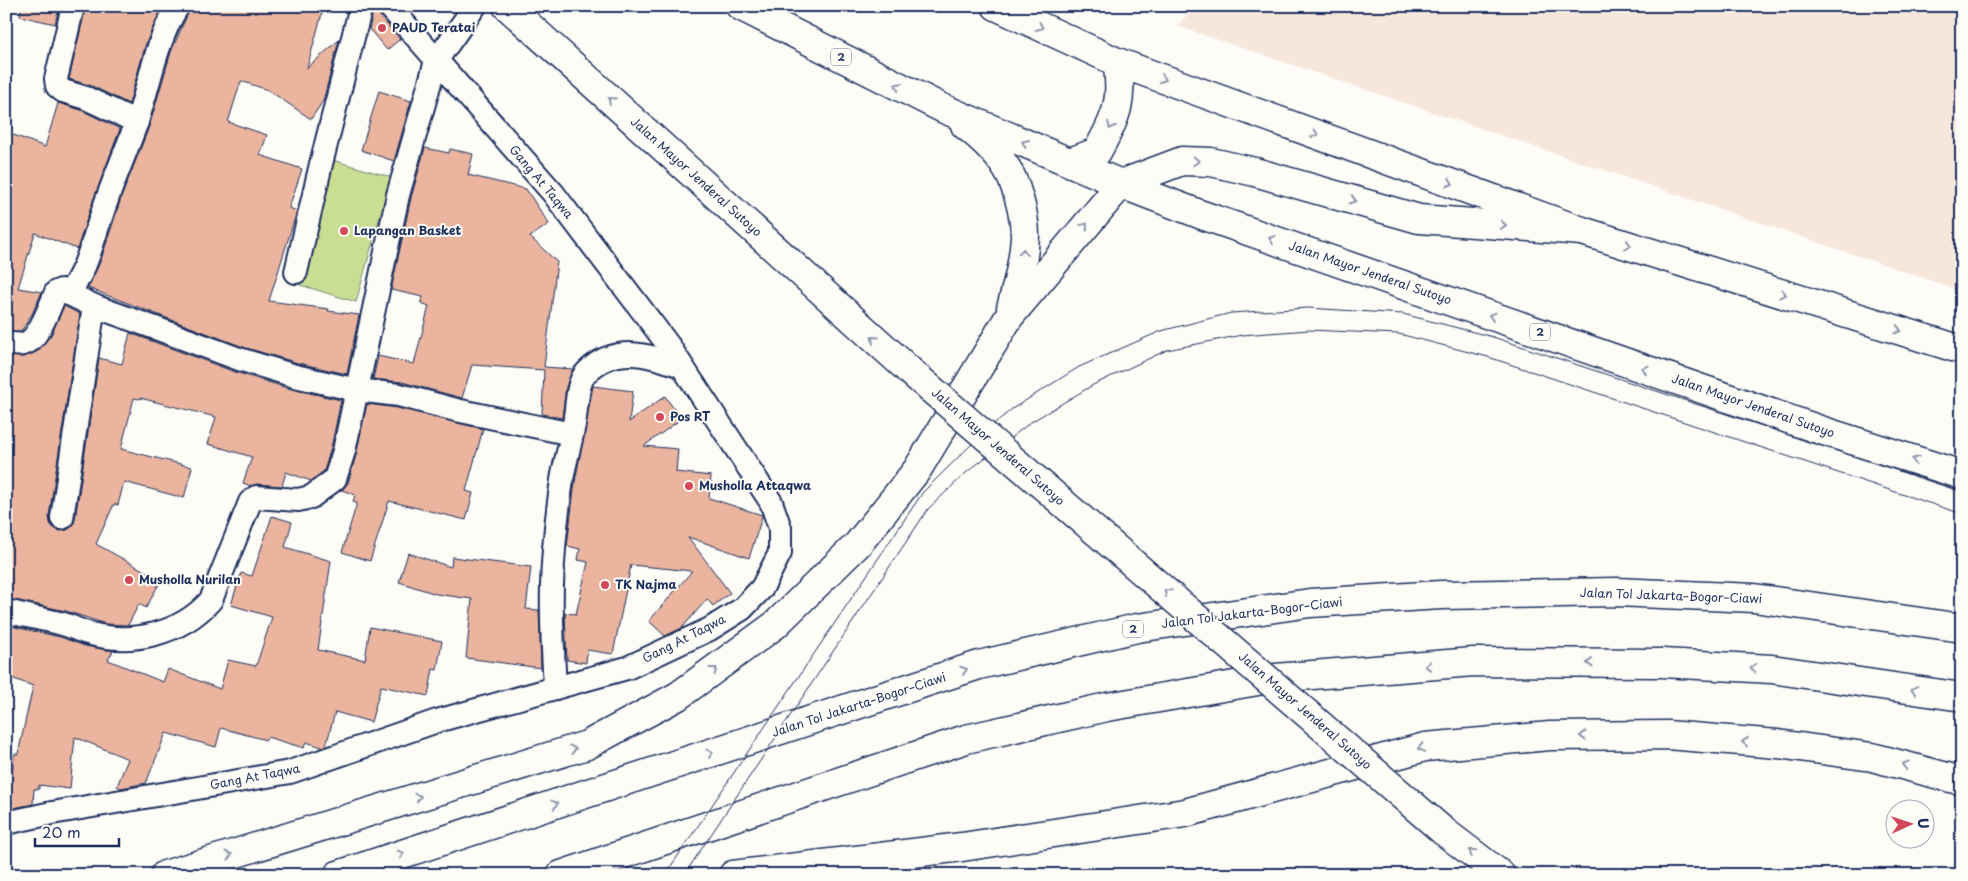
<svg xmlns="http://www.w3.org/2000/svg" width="1968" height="881" font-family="'Playpen Sans',sans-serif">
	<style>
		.built { fill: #f7e6dc }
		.green { fill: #cade93; stroke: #728678 }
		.building { fill: #eab49e; stroke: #1b2f5e }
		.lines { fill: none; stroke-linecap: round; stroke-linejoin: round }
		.street-casing { stroke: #1b2f5e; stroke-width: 26 }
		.highway-casing { stroke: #1b2f5e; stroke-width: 31 }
		.street { stroke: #fdfcf7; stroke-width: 22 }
		.highway { stroke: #fdfcf7; stroke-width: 28 }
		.tram { stroke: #1b2f5e; stroke-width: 1 }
		.highway-bridge-casing { stroke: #1b2f5e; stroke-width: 31; stroke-linecap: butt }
		.highway-bridge { stroke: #fdfcf7; stroke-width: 28 }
		.oneway { stroke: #8c96aa }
		.poi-dot { fill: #d1495b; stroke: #fdfcf7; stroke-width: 2 }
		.labels { text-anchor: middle; stroke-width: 4; stroke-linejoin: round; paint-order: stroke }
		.shield { fill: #fdfcf7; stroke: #5f6c8c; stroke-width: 1 }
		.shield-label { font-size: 11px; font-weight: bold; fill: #1b2f5e }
		.poi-label { font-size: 12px; font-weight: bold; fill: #1b2f5e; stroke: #fdfcf7; text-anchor: start }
		.street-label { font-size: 12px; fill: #1b2f5e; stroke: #fdfcf7 }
	</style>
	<rect width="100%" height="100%" fill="#fdfcf7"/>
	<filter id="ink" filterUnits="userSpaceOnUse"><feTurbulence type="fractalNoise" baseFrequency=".02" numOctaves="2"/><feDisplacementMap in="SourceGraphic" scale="10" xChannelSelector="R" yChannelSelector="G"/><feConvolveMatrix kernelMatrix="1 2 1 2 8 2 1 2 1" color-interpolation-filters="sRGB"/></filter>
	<g filter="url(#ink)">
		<polygon class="built" points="1195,6 1962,6 1962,291 1177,26"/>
		<polygon class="green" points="332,160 391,177 356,302 297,284"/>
		<g class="building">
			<polygon points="21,6 59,6 55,24 20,16"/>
			<polygon points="86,6 163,6 146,43 129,104 92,86 69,79"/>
			<polygon points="191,6 324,6 307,68 339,40 323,101 311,119 268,90 241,81 228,122 267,135 260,155 302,169 289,208 297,211 269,301 329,309 328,311 359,315 347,374 298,363 243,347 88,288 101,260 122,195 149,127 171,52"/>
			<polygon points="376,7 379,15 400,39 387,50 369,29 374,9"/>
			<polygon points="379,91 411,101 394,161 361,150"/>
			<polygon points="58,103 81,110 120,129 94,198 77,249 35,233 18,288 42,292 32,314 22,330 19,331 6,330 6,132 45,147"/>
			<polygon points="425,148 449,153 450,149 473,154 468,175 526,189 549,224 530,237 557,262 544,367 573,369 566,387 562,418 542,414 544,370 472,365 462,398 402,382 373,379 378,356 414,364 429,306 421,303 423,297 391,290 411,198"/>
			<polygon points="64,306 80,314 49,516 50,523 53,528 60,531 67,530 73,526 75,520 99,358 122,364 130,333 235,372 291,389 341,400 331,448 324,471 311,481 286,472 282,486 257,484 251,486 243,483 252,457 208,444 216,417 140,398 139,399 134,398 121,449 192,467 184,498 124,482 118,505 114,504 96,544 161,580 146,608 139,604 128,625 106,624 66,611 6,598 6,356 24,357 38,351 51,335"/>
			<polygon points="593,386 633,391 629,422 665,396 681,419 644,446 678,449 676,472 711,476 709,498 762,515 762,517 749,558 688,537 730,593 713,606 707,599 682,628 665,636 649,621 692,571 631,565 613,654 587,650 586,663 567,660 565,613 576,614 588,562 578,560 580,549 567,546 575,482"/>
			<polygon points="367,404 397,408 483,429 466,491 473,493 466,520 389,501 370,561 342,552 357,503 353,502 355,495 342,490 348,483 356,455"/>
			<polygon points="272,516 292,522 285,547 331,561 318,650 365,660 370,627 442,641 437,670 433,669 428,696 381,686 371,722 335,712 326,746 322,747 306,742 304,748 267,737 266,740 221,728 216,747 166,733 146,783 121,788 117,786 128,759 75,737 70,789 39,785 39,789 34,789 33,804 9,809 14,754 18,754 33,686 6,676 6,625 60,637 85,646 113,651 108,660 163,682 168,669 220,689 228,660 256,666 272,617 231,605 241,573 252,576"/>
			<polygon points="408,553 451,567 452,557 531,567 526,609 539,610 541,668 466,658 472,599 436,594 399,582"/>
		</g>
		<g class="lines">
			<g class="street-casing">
				<g id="street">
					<polyline points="73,6 56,79 57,86 63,91 86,98 137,122"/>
					<polyline points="296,272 321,164 361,6"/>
					<path d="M68,294C87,270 92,242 102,214C112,183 126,152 137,121C150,83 156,40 178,6"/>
					<path d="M6,343C13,344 20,346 26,343C39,338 51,304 56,292L61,290L94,306L158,329L239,359L295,376L357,390L399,395L456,410L572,434"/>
					<polyline points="62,518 94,306"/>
					<path d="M6,611C25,616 44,619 63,624C71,626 79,631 88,633C131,646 181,634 211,600L250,502L256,497L298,500L311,497L335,479L344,451L398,195L436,61L475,6"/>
					<path d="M555,688C553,654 551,619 552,585C553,550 557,514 562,480C565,461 571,443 574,424C577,410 576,383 586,373C614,344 648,354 681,366"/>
					<polyline points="6,823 52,813 290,772 437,721 627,668 710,629 742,609 762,588 780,553 780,528 771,502 669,346 553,193 389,6"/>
				</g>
			</g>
			<g class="highway-casing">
				<g id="highway">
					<polyline points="507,6 910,371"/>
					<polyline points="740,6 942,108 1121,184 1202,215 1817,429 1962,475"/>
					<polyline points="996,6 1117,62 1582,231 1962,350"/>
					<path d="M965,125C979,136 993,148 1003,163C1016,180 1025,215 1025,236C1024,261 1017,285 1011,308"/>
					<path d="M1070,162L1097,152C1116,118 1124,101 1117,62"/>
					<polyline points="1442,830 1501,875"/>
					<polyline points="165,875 587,745 678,696 775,625 858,544 917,470 1009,317 1121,184 1182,161 1211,162 1255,172 1419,219 1582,231"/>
					<polyline points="338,875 979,665 1137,628 1310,603 1441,595 1616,592 1754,598 1962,628"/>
					<polyline points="561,875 966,739 1107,707 1275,678 1473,662 1662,663 1772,669 1962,697"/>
					<polyline points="733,875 962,847 1185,813 1425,747 1550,736 1667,735 1778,744 1872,757 1962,781"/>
				</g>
			</g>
			<use href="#street" class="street"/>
			<use href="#highway" class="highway"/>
			<g class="tram">
				<polyline points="665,875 923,492 983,433 1012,409 1079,367 1161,331 1231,313 1308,308 1403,314 1493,337 1962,492"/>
				<polyline points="684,875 928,509 967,472 1031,422 1093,385 1167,350 1242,335 1309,330 1399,334 1488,357 1962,514"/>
			</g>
			<g class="highway-bridge-casing">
				<polyline id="highway-bridge" points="910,371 1442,830"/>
			</g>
			<use href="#highway-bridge" class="highway-bridge"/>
		</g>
		<defs><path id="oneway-chevron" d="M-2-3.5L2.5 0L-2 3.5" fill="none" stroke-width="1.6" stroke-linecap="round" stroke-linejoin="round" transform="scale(1.25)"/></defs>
		<g class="oneway">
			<use href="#oneway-chevron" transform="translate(1040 27) rotate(25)"/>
			<use href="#oneway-chevron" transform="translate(1163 79) rotate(20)"/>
			<use href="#oneway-chevron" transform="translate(898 86) rotate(-153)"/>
			<use href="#oneway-chevron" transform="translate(611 100) rotate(-138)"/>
			<use href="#oneway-chevron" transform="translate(1111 126) rotate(116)"/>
			<use href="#oneway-chevron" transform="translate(1315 134) rotate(20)"/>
			<use href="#oneway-chevron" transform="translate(1025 143) rotate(-157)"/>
			<use href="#oneway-chevron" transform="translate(1196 161) rotate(3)"/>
			<use href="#oneway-chevron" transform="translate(1450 183) rotate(20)"/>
			<use href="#oneway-chevron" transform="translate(1353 200) rotate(16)"/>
			<use href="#oneway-chevron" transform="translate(1503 225) rotate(4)"/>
			<use href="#oneway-chevron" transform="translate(1085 226) rotate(-50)"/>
			<use href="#oneway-chevron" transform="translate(1272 239) rotate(-161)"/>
			<use href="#oneway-chevron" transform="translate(1628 245) rotate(17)"/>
			<use href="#oneway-chevron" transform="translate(1023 252) rotate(-84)"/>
			<use href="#oneway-chevron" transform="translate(1783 294) rotate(17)"/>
			<use href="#oneway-chevron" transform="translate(1492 316) rotate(-161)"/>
			<use href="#oneway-chevron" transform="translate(1898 330) rotate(17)"/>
			<use href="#oneway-chevron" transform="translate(874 339) rotate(-138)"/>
			<use href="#oneway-chevron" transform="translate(1645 369) rotate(-161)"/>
			<use href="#oneway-chevron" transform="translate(1915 460) rotate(-162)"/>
			<use href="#oneway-chevron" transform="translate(1167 592) rotate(-139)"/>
			<use href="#oneway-chevron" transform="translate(1590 663) rotate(-180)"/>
			<use href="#oneway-chevron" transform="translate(1428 666) rotate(175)"/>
			<use href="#oneway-chevron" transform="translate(1753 668) rotate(-177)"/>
			<use href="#oneway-chevron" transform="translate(714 670) rotate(-37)"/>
			<use href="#oneway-chevron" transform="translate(964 670) rotate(-18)"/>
			<use href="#oneway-chevron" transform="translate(1914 690) rotate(-171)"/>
			<use href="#oneway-chevron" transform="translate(1583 736) rotate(180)"/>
			<use href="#oneway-chevron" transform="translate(1745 742) rotate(-175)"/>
			<use href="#oneway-chevron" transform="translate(1421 748) rotate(167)"/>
			<use href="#oneway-chevron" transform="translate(573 749) rotate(-17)"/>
			<use href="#oneway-chevron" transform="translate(710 753) rotate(-18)"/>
			<use href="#oneway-chevron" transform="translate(1905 765) rotate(-166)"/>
			<use href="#oneway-chevron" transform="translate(418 797) rotate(-17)"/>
			<use href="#oneway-chevron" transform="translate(555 804) rotate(-18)"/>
			<use href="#oneway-chevron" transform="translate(1472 852) rotate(-143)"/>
			<use href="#oneway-chevron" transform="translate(401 854) rotate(-18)"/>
			<use href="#oneway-chevron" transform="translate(229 855) rotate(-17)"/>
		</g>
	</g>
	<g class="poi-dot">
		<circle cx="382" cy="28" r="5"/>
		<circle cx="344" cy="231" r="5"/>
		<circle cx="660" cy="417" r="5"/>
		<circle cx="689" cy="486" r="5"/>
		<circle cx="129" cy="580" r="5"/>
		<circle cx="605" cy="585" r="5"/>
	</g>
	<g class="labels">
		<g class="shield">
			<rect x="831" y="48.5" width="20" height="17" rx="4"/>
			<rect x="1530" y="323.5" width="20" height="17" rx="4"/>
			<rect x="1123" y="620.5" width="20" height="17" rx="4"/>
		</g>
		<g class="shield-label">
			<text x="841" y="61">2</text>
			<text x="1540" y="336">2</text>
			<text x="1133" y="633">2</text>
		</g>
		<g class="poi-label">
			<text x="392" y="32">PAUD Teratai</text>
			<text x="354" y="235">Lapangan Basket</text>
			<text x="670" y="421">Pos RT</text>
			<text x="699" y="490">Musholla Attaqwa</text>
			<text x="139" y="584">Musholla Nurilan</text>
			<text x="615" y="589">TK Najma</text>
		</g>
		<g class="street-label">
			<text transform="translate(696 177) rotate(42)" y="4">Jalan Mayor Jenderal Sutoyo</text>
			<text transform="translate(541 182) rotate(50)" y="4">Gang At Taqwa</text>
			<text transform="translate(1370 273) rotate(19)" y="4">Jalan Mayor Jenderal Sutoyo</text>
			<text transform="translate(1753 406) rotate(19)" y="4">Jalan Mayor Jenderal Sutoyo</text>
			<text transform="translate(998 447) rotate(41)" y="4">Jalan Mayor Jenderal Sutoyo</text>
			<text transform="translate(1671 596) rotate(2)" y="4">Jalan Tol Jakarta–Bogor–Ciawi</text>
			<text transform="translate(1252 613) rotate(-7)" y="4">Jalan Tol Jakarta–Bogor–Ciawi</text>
			<text transform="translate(684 639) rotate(-27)" y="4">Gang At Taqwa</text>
			<text transform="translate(859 705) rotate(-18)" y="4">Jalan Tol Jakarta–Bogor–Ciawi</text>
			<text transform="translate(1305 711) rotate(41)" y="4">Jalan Mayor Jenderal Sutoyo</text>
			<text transform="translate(255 777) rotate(-11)" y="4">Gang At Taqwa</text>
		</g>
	</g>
	<rect width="1968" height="881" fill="none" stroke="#fdfcf7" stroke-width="25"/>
	<rect x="12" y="12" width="1943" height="856" fill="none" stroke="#1b2f5e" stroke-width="2" filter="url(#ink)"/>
	<g transform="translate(1910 824) rotate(87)"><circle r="24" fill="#fdfcf7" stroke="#a3aaba"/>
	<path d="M0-4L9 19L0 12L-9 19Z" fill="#d1495b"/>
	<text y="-8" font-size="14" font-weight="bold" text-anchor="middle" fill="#1b2f5e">U</text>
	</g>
	<path d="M35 838v8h84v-8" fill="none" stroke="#1b2f5e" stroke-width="2.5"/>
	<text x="42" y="838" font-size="15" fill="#1b2f5e" stroke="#fdfcf7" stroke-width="4" paint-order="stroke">20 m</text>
</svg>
